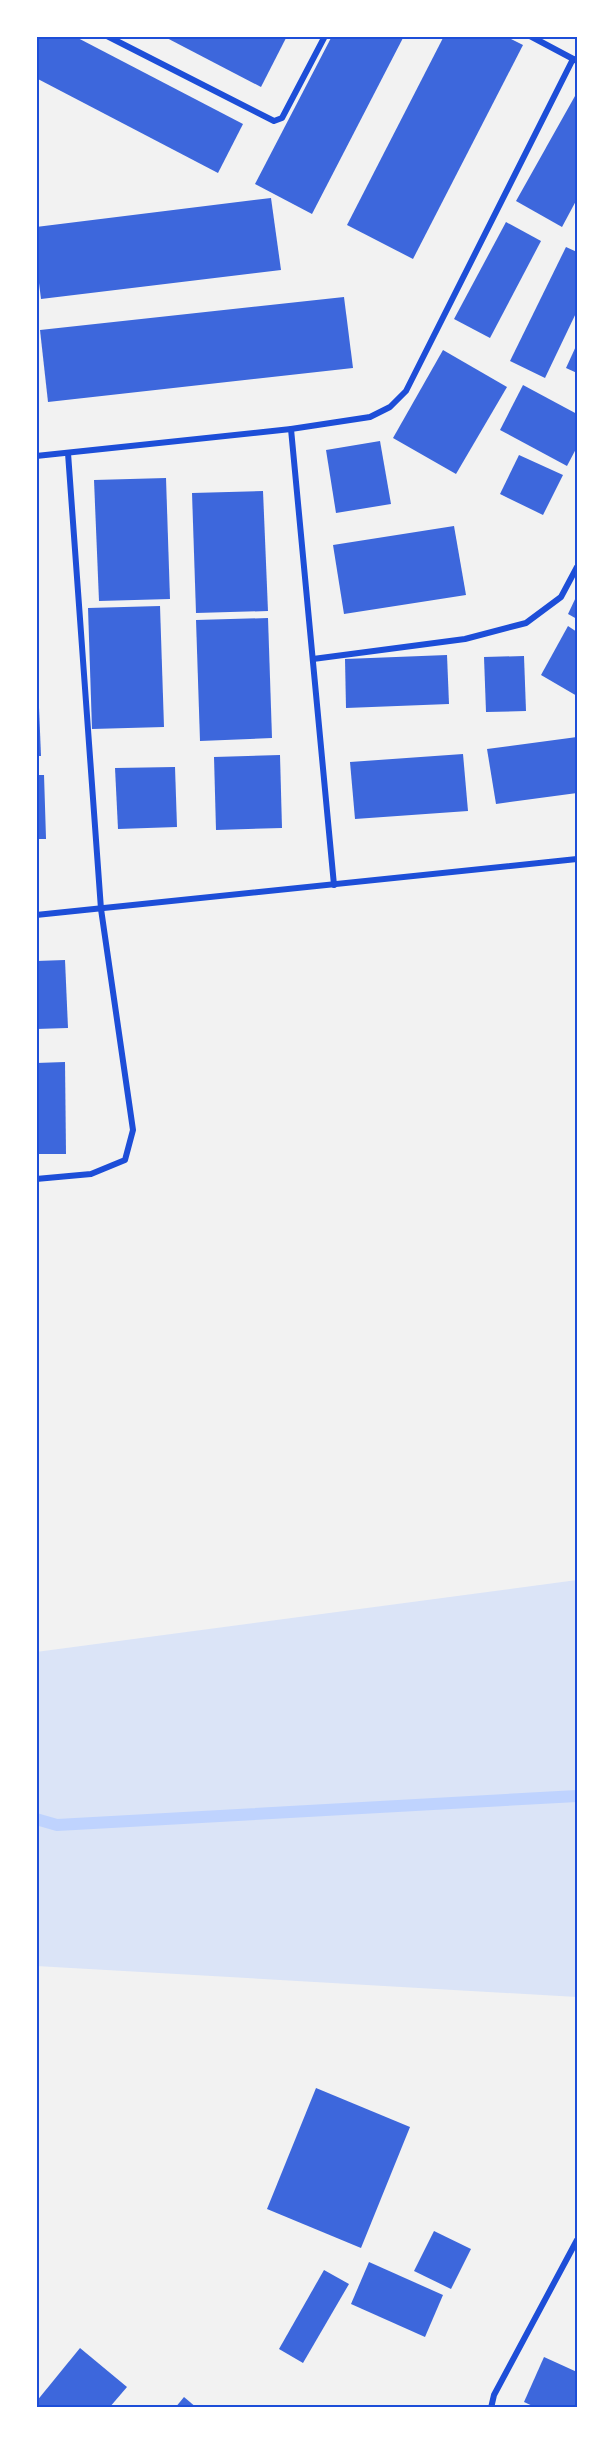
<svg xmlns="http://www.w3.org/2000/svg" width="613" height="2444" font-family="'PT Sans',sans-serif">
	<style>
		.green { fill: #dbe4f7 }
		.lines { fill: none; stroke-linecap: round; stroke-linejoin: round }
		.stream { stroke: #bfd3fe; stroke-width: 12 }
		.building { fill: #3d67dc }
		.minor { stroke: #1d4ed8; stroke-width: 6 }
		.neatline { fill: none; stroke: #1d4ed8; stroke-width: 2 }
	</style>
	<rect width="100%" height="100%" fill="#f2f2f2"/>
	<polygon class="green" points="577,1580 577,1997 36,1966 36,1652"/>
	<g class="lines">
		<polyline class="stream" points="36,1819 57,1825 577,1796"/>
	</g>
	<g class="building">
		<polygon points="40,36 74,36 243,124 218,173 36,78 36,43"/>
		<polygon points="163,36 283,36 286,38 261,87"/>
		<polygon points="332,36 404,36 312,214 255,184"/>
		<polygon points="444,36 505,36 523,45 413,259 347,225"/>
		<polygon points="575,96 577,97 577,199 562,227 516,201"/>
		<polygon points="271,198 281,270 41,299 36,259 36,227"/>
		<polygon points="506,222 541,241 490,338 454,319"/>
		<polygon points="566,247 577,252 577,311 545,378 510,361"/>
		<polygon points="344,297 353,368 48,402 40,330"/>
		<polygon points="577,344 577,373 566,368"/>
		<polygon points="443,350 507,387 456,474 393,438"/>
		<polygon points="523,385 577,414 577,447 567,466 500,430"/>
		<polygon points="380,441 391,504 336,513 326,450"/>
		<polygon points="519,455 563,475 543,515 500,494"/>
		<polygon points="166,478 170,599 99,601 94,480"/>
		<polygon points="263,491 268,611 196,613 192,493"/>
		<polygon points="454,526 466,595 344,614 333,545"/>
		<polygon points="577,595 577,619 568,614"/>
		<polygon points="160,606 164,727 92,729 88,608"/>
		<polygon points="268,618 272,738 200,741 196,620"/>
		<polygon points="568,626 577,632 577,696 541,675"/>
		<polygon points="447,655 449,704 346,708 345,659"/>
		<polygon points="524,656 526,711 486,712 484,657"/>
		<polygon points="36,683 38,683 41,756 36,756"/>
		<polygon points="577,737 577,793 496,804 487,749"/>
		<polygon points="463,754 468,811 355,819 350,762"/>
		<polygon points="280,755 282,828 216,830 214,757"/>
		<polygon points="175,767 177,827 118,829 115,768"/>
		<polygon points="36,775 44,775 46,839 36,839"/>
		<polygon points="65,960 68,1028 36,1029 36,961"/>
		<polygon points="65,1062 66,1154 36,1154 36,1063"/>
		<polygon points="316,2088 410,2127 361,2248 267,2209"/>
		<polygon points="434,2231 471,2249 451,2289 414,2271"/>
		<polygon points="369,2262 443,2295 425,2337 351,2304"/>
		<polygon points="324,2270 349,2284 303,2363 279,2349"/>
		<polygon points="80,2348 127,2387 109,2408 36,2408 36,2402"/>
		<polygon points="544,2357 577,2372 577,2408 537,2408 524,2402"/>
		<polygon points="184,2397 197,2408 175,2408"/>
	</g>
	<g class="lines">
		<g class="minor">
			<polyline points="107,36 274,121 282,118 325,36"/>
			<polyline points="530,36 577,61"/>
			<polyline points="291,429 334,885"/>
			<polyline points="36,456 291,429 370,417 390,407 406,391 573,59"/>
			<polyline points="313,659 465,639 526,623 561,597 577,567"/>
			<polyline points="36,915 577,859"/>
			<polyline points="36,1179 91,1174 125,1160 133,1130 101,909 68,453"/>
			<polyline points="491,2408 494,2395 577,2240"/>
		</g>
	</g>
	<rect width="613" height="2444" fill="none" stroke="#ffffff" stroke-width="75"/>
	<rect x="38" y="38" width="538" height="2368" class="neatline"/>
</svg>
